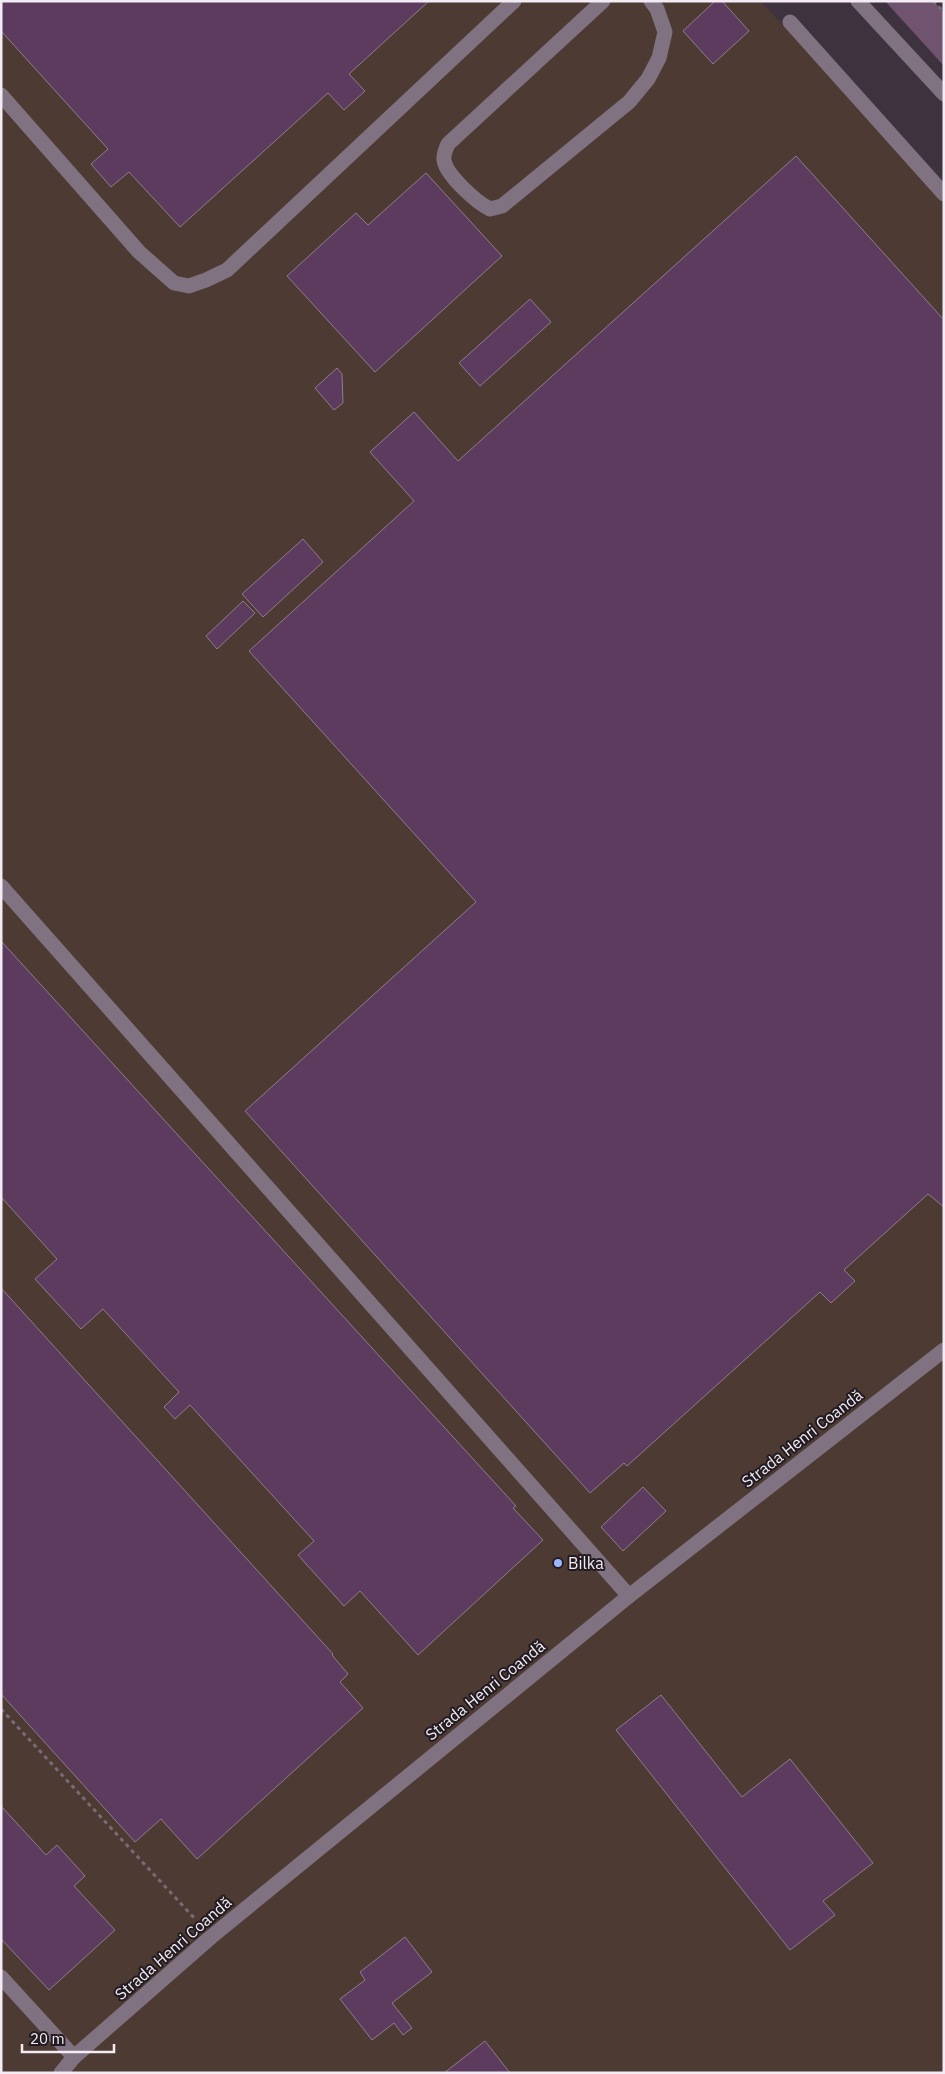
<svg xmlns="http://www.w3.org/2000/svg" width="945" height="2074" font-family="'IBM Plex Sans',sans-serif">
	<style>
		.industrial { fill: #4d3a32 }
		.green { fill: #6f536f }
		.building { fill: #5d3b5f; stroke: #8c7e8d }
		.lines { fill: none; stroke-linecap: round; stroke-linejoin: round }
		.path { stroke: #766b77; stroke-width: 3; stroke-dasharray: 4 4; stroke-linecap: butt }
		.minor { stroke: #807280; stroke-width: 15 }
		.poi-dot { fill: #99b5fd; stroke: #221c22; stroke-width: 2 }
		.labels { text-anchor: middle; stroke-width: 4; stroke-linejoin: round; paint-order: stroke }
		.street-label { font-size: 16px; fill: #f4ecf4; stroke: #221c22 }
		.poi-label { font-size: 16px; fill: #f4ecf4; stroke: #221c22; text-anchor: start }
	</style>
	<rect width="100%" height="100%" fill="#3e323f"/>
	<polygon class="industrial" points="1,1 760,1 944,196 944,2073 1,2073"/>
	<polygon class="green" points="885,1 933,1 944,12 944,66"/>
	<g class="building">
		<polygon points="1,1 429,1 349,74 365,91 344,110 328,93 180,227 129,172 111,187 91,164 108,149 1,31"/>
		<polygon points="715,1 722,1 749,31 713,64 683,31"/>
		<polygon points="796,156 944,320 944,1207 928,1194 844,1270 855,1281 831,1303 820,1292 627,1466 624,1463 590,1493 245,1111 476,902 249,651 414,501 370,452 414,412 458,461"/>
		<polygon points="426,173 502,256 375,372 287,276 356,213 368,225"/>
		<polygon points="530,299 551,322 480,386 459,363"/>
		<polygon points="337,368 342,374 343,403 334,410 315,388"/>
		<polygon points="303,539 323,562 263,617 242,594"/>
		<polygon points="243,601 255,613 217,649 206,636"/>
		<polygon points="1,941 516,1506 513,1508 543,1540 418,1655 360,1591 344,1606 298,1555 314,1541 190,1405 175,1419 164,1407 179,1392 103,1309 81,1329 35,1279 57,1259 1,1197"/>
		<polygon points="1,1288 333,1654 332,1655 348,1674 340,1682 363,1708 197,1859 161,1819 135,1842 1,1694"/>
		<polygon points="643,1487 666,1511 623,1551 601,1527"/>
		<polygon points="661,1695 742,1797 790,1759 873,1863 823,1901 835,1915 790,1950 616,1730"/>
		<polygon points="1,1806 46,1855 57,1845 85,1876 74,1886 115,1930 49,1990 1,1939"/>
		<polygon points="405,1937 432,1972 392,2003 412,2028 403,2035 394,2023 372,2040 340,1999 365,1980 360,1972"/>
		<polygon points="485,2041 510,2073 444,2073"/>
	</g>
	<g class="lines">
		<g class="path">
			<polyline points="933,1 944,12"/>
			<polyline points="1,1709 196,1920"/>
		</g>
		<g class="minor">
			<path d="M603,1L448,144C446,149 443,155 444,160C446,175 476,202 490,209L502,206L629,102L648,79L659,58L665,32L657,9L651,1"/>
			<polyline points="858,1 944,94"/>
			<polyline points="790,22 944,194"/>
			<polyline points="1,95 139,252 174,283 189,286 206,280 227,270 514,1"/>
			<polyline points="1,886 629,1596"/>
			<polyline points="1,1977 74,2057"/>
			<polyline points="61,2073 74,2057 211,1937 629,1596 944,1350"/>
		</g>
	</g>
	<circle class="poi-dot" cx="558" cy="1563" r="5"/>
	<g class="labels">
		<g class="street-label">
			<text transform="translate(802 1438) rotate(-38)" y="6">Strada Henri Coandă</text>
			<text transform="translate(485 1690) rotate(-39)" y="6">Strada Henri Coandă</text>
			<text transform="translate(173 1948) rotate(-41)" y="6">Strada Henri Coandă</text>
		</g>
		<g class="poi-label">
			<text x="568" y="1569">Bilka</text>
		</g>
	</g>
	<rect width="945" height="2074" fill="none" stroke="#f4ecf4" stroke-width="5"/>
	<path d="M22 2044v8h92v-8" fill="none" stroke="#f4ecf4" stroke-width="2.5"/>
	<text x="30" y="2044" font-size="15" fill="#f4ecf4" stroke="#221c22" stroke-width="4" paint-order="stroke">20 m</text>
</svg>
